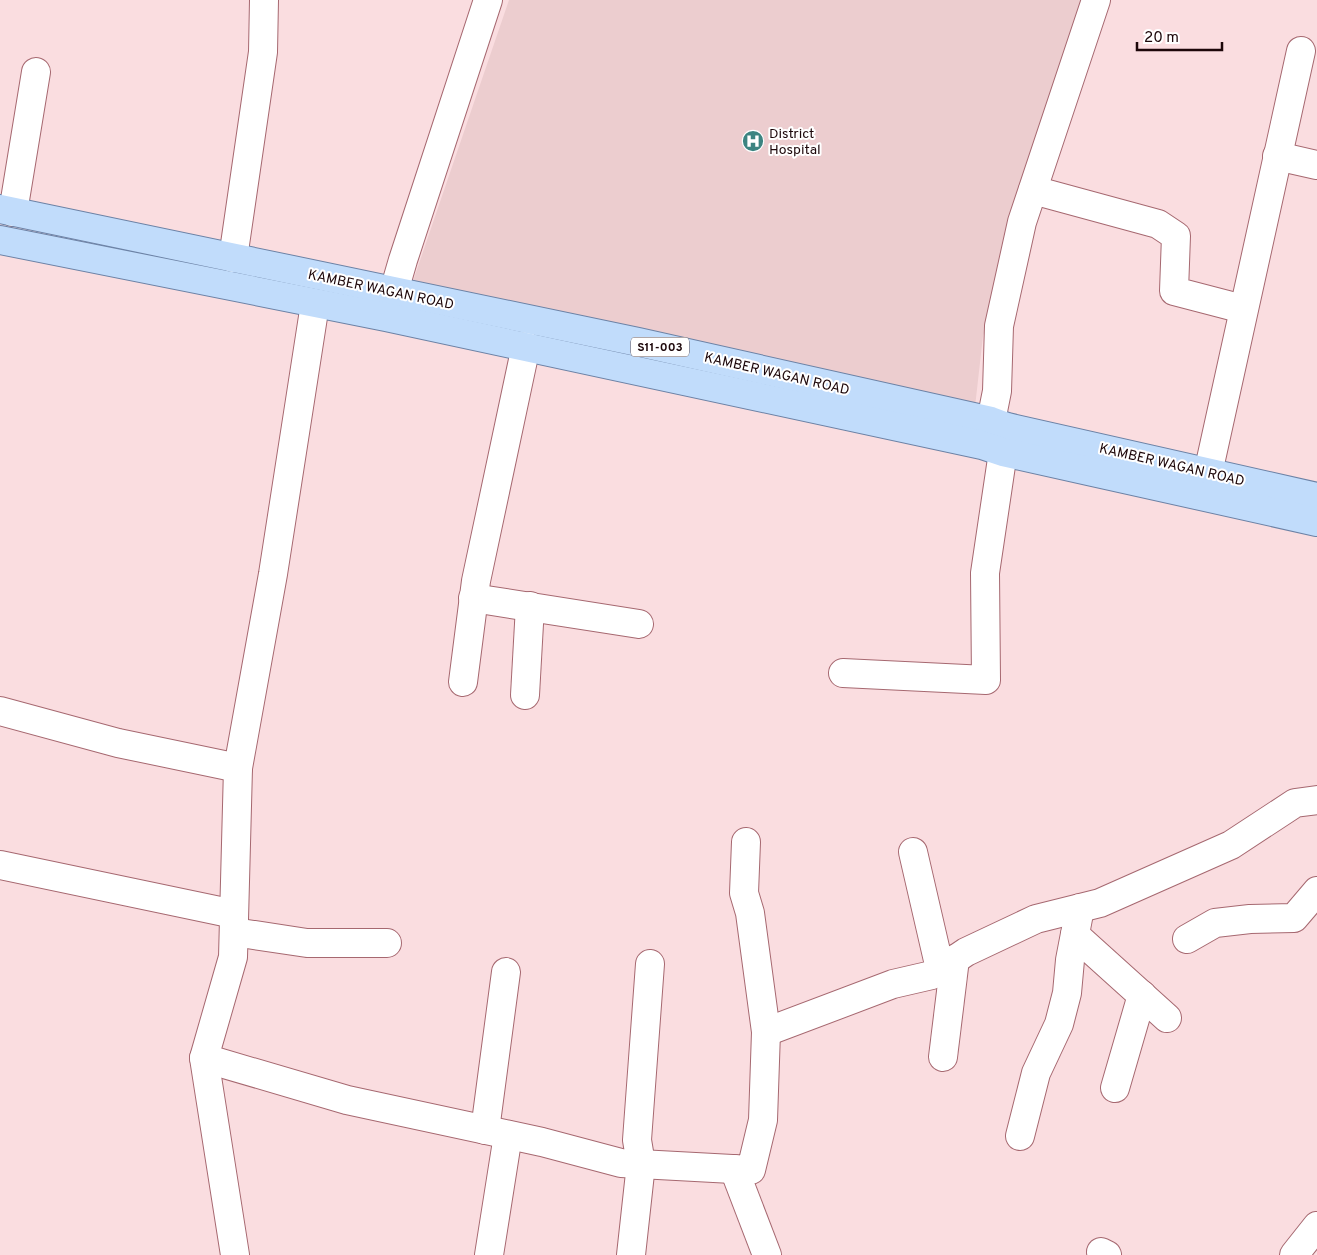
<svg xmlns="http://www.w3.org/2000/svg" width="1317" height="1255" font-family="Overpass,sans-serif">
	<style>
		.built { fill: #eccdcf }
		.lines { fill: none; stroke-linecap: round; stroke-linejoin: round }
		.minor-casing { stroke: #a66870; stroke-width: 30 }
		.major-casing { stroke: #6c82a5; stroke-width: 30 }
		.minor { stroke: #fff; stroke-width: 28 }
		.major { stroke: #c1dcfb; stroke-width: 28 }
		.labels { text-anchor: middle; stroke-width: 4; stroke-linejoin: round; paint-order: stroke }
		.shield { fill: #fff; stroke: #605153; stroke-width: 1 }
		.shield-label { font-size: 12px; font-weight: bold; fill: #1c0609 }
		.poi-label { font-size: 14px; fill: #1c0609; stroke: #fff; text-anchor: start }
		.street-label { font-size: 14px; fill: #1c0609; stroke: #fff }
	</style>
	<rect width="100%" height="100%" fill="#fadde0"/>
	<polygon class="built" points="509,0 1089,0 983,336 975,407 413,281"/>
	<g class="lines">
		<g class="minor-casing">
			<g id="minor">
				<polyline points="1277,156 1317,165"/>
				<polyline points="1033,190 1158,224 1176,236 1174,291 1243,309"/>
				<polyline points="13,212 36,72"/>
				<polyline points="233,258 263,52 264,0"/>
				<polyline points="394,291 403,260 488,0"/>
				<polyline points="991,421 997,391 999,326 1022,222 1096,0"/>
				<polyline points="1208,473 1301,51"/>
				<polyline points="473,598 639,624"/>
				<polyline points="843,673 986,680 985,573 1003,452"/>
				<polyline points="463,682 476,581 526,346"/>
				<polyline points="525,695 530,606"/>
				<polyline points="0,711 118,743 238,768"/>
				<polyline points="913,852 940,969"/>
				<polyline points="0,865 234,914"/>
				<polyline points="234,932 307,943 387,943"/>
				<polyline points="1075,935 1167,1018"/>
				<polyline points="1187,939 1215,923 1250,919 1294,918 1317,891"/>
				<polyline points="766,1032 893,984 932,975 966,952 1036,919 1100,903 1231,845 1295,803 1317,800"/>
				<polyline points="943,1057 955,959"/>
				<polyline points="204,1058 347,1100 542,1142 621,1163 751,1170 763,1120 766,1032 750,913 744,893 746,842"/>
				<polyline points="1115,1088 1142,995"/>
				<polyline points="485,1130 506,972"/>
				<polyline points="1020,1136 1036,1073 1059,1024 1067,993 1070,960 1080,908"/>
				<polyline points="734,1169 767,1255"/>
				<polyline points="1101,1252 1107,1255"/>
				<polyline points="235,1255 204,1058 233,957 238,768 273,574 315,304"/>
				<polyline points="489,1255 508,1135"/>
				<polyline points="631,1255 641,1164 637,1140 650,964"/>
				<polyline points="1294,1255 1317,1226"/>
			</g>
		</g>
		<g class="major-casing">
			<g id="major">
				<polyline points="0,209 638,342 991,421 1007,427 1317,497"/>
				<polyline points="0,240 386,317 982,445 1003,452 1093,472 1317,522"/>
			</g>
		</g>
		<use href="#minor" class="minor"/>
		<use href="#major" class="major"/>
	</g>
	<defs>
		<g id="hospital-disc" transform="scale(1.125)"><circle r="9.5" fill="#3c8481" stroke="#fff"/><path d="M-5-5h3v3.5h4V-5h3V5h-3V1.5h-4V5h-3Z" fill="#fff"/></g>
	</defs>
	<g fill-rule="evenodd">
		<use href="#hospital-disc" x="753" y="141"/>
	</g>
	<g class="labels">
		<rect class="shield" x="631" y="337.5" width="58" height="19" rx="4"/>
		<g class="shield-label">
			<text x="660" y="351">S11-003</text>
		</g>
		<g class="poi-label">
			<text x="769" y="138">District<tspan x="769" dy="16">Hospital</tspan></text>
		</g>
		<g class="street-label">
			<text transform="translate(381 289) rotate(12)" y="5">KAMBER WAGAN ROAD</text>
			<text transform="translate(777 373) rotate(13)" y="5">KAMBER WAGAN ROAD</text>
			<text transform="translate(1172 464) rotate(13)" y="5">KAMBER WAGAN ROAD</text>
		</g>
	</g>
	<path d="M1137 42v8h85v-8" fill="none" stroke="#1c0609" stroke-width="2.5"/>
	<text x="1144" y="42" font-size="15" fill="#1c0609" stroke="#ffffff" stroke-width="4" paint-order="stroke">20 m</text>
</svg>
